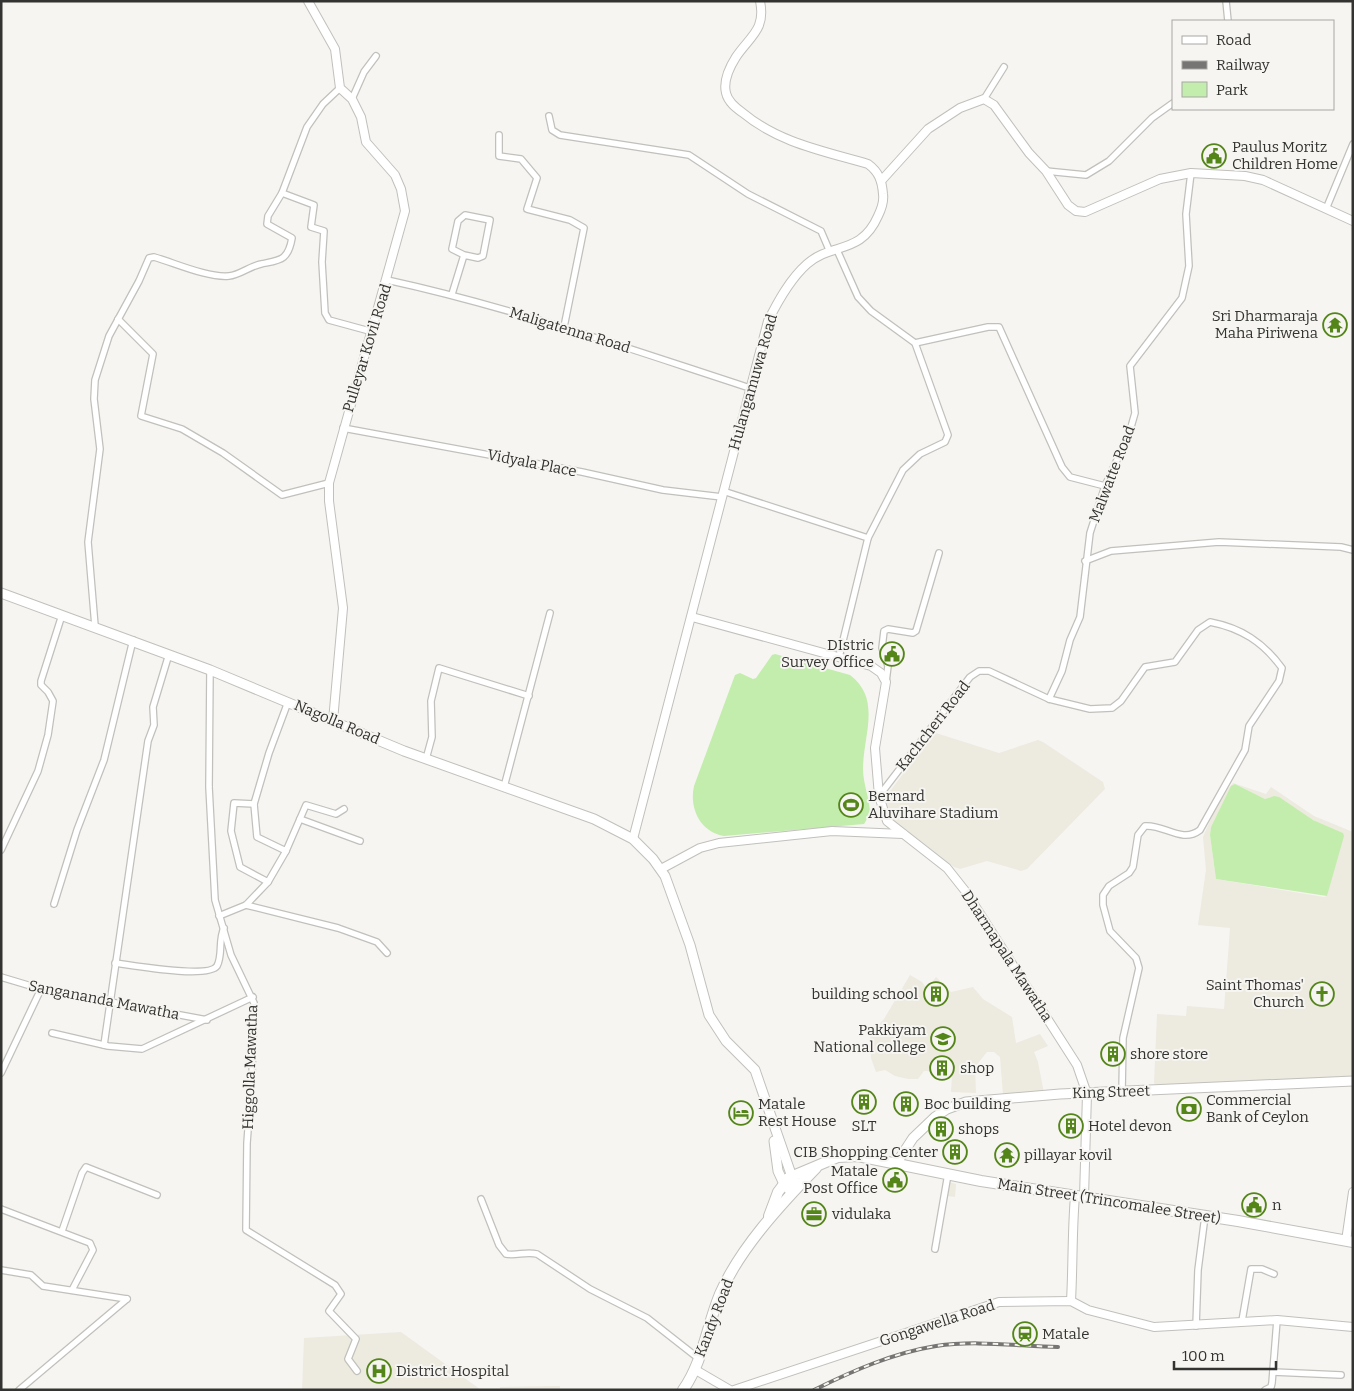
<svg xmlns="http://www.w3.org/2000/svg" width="1354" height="1391" font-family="Bitter,serif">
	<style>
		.built { fill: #edeadf; fill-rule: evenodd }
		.green { fill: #c2edac }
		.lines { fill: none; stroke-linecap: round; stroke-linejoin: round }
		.minor-casing { stroke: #c1c0bc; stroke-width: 8 }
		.tertiary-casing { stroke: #c1c0bc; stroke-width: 10 }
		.primary-casing { stroke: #c1c0bc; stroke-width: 11 }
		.trunk-casing { stroke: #c1c0bc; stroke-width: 12 }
		.minor { stroke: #fff; stroke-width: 5.5 }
		.tertiary { stroke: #fff; stroke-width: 8 }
		.primary { stroke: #fff; stroke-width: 9 }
		.trunk { stroke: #fff; stroke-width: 10 }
		.rail-casing { stroke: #767573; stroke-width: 4 }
		.rail { stroke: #f6f5f1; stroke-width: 2; stroke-dasharray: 5.5; stroke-linecap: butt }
		.labels { text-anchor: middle; stroke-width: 4; stroke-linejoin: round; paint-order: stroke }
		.poi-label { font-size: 15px; fill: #333331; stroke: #f6f5f1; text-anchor: start }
		.street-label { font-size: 15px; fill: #333331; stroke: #f6f5f1 }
	</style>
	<rect width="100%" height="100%" fill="#f6f5f1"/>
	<g class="built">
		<polygon points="936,733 999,753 1038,740 1043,742 1103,782 1105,789 1027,869 1021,871 987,861 960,869 954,867 891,823 885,810 888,794 932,735"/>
		<path d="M1233,783L1266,794L1271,787L1314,816L1353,832L1352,1076L1157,1086L1154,1083L1157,1014L1186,1016L1187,1006L1224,1009L1230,928L1198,925L1206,870L1203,837L1220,798ZM1235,784L1265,799L1274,796L1313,820L1343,833L1327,896L1324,897L1216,879L1210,835L1211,827L1231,787Z"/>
		<polygon points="910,975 922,982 927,989 936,977 951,992 973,987 983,999 1012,1017 1016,1043 1040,1034 1048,1046 1034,1052 1038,1062 1044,1093 1003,1095 1000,1057 994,1052 987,1052 975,1067 976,1093 951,1092 952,1075 945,1072 924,1071 918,1079 908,1079 895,1076 885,1070 876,1072 871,1058 870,1034 884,1019"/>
		<polygon points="949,1182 956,1184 955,1197 947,1196"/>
		<polygon points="401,1332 481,1390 302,1390 304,1338"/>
		<polygon points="560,1386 560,1390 500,1390 500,1387"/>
	</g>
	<g class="green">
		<path d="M775,654L850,675C882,699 863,736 863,769C863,784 870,799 870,814L864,824L724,836C700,832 689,808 694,786L735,675L740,673L753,679L756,678L772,655Z"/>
		<polygon points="1235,784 1265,799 1274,796 1279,797 1313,820 1343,833 1344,836 1327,896 1216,879 1210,835 1211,827 1231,786"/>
	</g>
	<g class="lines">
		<g class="minor-casing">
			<g id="minor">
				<polyline points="1226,1 1228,21"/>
				<polyline points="352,99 364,72 376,56"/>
				<polyline points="984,99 1004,67"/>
				<polyline points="549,116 552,130 560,135 689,155 748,194 821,231 830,252"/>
				<polyline points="499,135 499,156 521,159 537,178 527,209 570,220 584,228 564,327"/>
				<polyline points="1046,171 1086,175 1109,161 1152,118 1173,103"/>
				<polyline points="282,193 314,205 311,227 324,231 322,262 325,313 329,320 373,332"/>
				<polyline points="1326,209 1353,144"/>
				<polyline points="837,250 858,297 871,311 915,343 948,435 945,442 920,454 903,470 868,538 839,657"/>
				<path d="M387,280C511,307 630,349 750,388"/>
				<polyline points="452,294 464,255 452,249 458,221 465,215 490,220 483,256 478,258 464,255"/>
				<polyline points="118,319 153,354 141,416 182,429 223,453 282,495 329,483"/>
				<polyline points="915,343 988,327 999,327 1062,467 1070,477 1105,486"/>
				<polyline points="343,428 582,472 663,490 722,497"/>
				<polyline points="723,491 868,538"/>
				<polyline points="1085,561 1111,551 1219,542 1341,547 1353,550"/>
				<path d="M95,626L88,542L100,449L94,399L95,380L109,336L139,281L149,258L154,257C175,263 208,278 229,276C240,275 250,266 261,264C280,260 288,261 292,238L267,224L268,216L282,193L307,127L323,104L340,88"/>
				<polyline points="210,670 209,787 215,900 231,955 254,1003 252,1076 247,1143 246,1230 335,1285 341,1294 329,1311 356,1339 348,1359 357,1371"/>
				<polyline points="886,682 888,666 882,648 884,631 888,629 913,633 916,631 939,553"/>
				<polyline points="1049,699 1062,671 1070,640 1080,617 1090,533 1105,486 1129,434 1135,413 1130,366 1182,298 1189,266 1186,214 1191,173"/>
				<polyline points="288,702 269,753 254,804 257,837 286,851 306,805 336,814 344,809"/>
				<polyline points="426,759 432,737 431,701 439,668 529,696"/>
				<polyline points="504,787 550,613"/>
				<path d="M879,796L970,677L979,671H989L1049,699L1090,709L1112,708L1121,701L1145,667L1175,662L1198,630L1210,622C1241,628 1263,642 1282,668L1279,681L1249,726L1245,750L1200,830C1182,844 1164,824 1145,826L1138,835L1133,867L1129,873L1109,886L1103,895V905L1110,931L1136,958L1139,968L1123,1038L1122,1092"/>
				<polyline points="254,804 234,803 231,831 240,867 268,882 286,851"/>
				<polyline points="300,819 360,841"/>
				<polyline points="1,850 38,771 48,735 53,701 48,692 41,685 41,681 62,615"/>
				<polyline points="54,904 77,830 104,760 133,640"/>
				<polyline points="246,905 338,928 377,942 387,953"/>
				<polyline points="219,916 246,905 268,882"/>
				<path d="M115,963C131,965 208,979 217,966C223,955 218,940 224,928"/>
				<polyline points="1,977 41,989 207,1020"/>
				<polyline points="52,1033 108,1046 142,1049 253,997"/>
				<polyline points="104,1045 148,741 154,725 153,707 169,654"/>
				<polyline points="1,1073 41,989"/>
				<path d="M481,1199L499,1245L506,1254C517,1256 526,1251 537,1254L590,1289L647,1318L698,1358"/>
				<polyline points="1,1209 90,1243 93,1250 72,1290"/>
				<polyline points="62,1231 82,1173 86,1167 157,1195"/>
				<polyline points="935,1249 948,1174"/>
				<polyline points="1,1270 31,1275 43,1286 127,1299"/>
				<polyline points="1242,1321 1251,1269 1262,1269 1274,1274"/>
				<polyline points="1196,1326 1198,1270 1205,1216"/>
				<polyline points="1273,1372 1341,1375"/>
				<polyline points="19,1390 127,1299"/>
				<polyline points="1265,1390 1271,1387 1272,1383 1277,1320"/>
			</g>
		</g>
		<g class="tertiary-casing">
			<g id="tertiary">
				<polyline points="308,1 335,49 340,88 352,99 361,117 366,142 395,175 401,189 405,211 329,483 329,501 343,608 333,721"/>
				<polyline points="881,181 928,129 960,108 984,99 994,105 1029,153 1046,171 1068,205 1076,211 1085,212 1160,179 1191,173 1245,176 1263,180 1353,221"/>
				<polyline points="692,617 871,666 881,673 886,682 875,748 879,796 887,821 947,868 966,892 1077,1065 1087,1094 1084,1197"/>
				<path d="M633,839L768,321C778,301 790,279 807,264C832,242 861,255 878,216C881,210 884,201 883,194C882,181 879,172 868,164C824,151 779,143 743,113C736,108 728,102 726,93C723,81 729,68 736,57C750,36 766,30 760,1"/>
				<polyline points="661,869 700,848 719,843 832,831 903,834"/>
				<polyline points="1346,1241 1353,1192"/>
				<path d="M1071,1301C1073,1265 1072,1231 1075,1196"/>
				<polyline points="694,1369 730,1390"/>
				<polyline points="734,1390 999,1302 1071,1301 1088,1310 1154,1327 1277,1320 1353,1327"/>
			</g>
		</g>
		<g class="primary-casing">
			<g id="primary">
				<polyline points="1,593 210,670 404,751 594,819 633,839 653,859 665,876 690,945 709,1015 726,1041 755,1070 792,1177"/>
				<polyline points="774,1141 778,1171 784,1184"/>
				<polyline points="896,1164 913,1138 935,1117 947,1109 966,1102 1060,1094 1353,1081"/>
			</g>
		</g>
		<g class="trunk-casing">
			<g id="trunk">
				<polyline points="792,1177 797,1186 790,1190 784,1184 788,1178 838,1157 858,1156 981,1181 1238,1221 1353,1242"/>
				<polyline points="769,1216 778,1192 784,1184"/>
				<path d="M683,1390C703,1362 707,1325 720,1294C740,1248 782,1203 816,1168"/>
			</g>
		</g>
		<use href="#minor" class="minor"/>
		<use href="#tertiary" class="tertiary"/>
		<use href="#primary" class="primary"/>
		<use href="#trunk" class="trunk"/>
		<g class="rail-casing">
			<path id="rail" d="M814,1390C852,1371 893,1353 936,1346C975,1340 1018,1346 1058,1347"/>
		</g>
		<use href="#rail" class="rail"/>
	</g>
	<defs>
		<g id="civic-ring" transform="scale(1.25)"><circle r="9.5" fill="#f6f5f1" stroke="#548519" stroke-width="1.5"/><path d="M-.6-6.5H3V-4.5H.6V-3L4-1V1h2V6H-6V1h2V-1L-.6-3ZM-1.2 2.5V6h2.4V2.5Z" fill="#548519"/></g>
		<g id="temple-ring" transform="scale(1.25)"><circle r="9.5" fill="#f6f5f1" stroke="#548519" stroke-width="1.5"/><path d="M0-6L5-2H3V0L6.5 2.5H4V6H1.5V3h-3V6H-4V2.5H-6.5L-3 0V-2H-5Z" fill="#548519"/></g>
		<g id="stadium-ring" transform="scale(1.25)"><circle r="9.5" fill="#f6f5f1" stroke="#548519" stroke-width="1.5"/><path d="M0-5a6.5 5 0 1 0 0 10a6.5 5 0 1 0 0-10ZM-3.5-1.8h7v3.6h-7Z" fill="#548519"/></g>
		<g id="building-ring" transform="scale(1.25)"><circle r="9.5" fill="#f6f5f1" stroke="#548519" stroke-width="1.5"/><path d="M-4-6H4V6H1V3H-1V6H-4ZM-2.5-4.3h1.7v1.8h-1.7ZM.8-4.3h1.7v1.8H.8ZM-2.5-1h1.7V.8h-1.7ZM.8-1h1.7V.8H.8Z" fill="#548519"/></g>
		<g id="church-ring" transform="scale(1.25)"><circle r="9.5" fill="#f6f5f1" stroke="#548519" stroke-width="1.5"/><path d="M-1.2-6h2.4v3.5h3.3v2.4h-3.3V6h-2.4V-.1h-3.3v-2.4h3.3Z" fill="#548519"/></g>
		<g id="school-ring" transform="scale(1.25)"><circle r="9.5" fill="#f6f5f1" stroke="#548519" stroke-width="1.5"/><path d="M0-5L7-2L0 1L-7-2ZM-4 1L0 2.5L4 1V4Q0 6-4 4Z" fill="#548519"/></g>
		<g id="bank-ring" transform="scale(1.25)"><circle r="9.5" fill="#f6f5f1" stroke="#548519" stroke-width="1.5"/><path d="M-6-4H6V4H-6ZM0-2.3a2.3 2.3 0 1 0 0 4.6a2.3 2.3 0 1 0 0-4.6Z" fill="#548519"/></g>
		<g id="hotel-ring" transform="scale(1.25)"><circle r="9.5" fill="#f6f5f1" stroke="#548519" stroke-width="1.5"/><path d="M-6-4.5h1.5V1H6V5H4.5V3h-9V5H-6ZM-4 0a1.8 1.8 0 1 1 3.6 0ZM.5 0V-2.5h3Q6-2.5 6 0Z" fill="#548519"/></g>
		<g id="office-ring" transform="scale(1.25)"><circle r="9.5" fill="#f6f5f1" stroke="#548519" stroke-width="1.5"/><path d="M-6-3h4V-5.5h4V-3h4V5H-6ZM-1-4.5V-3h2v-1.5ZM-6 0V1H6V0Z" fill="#548519"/></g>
		<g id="station-ring" transform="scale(1.25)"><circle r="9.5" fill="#f6f5f1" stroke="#548519" stroke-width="1.5"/><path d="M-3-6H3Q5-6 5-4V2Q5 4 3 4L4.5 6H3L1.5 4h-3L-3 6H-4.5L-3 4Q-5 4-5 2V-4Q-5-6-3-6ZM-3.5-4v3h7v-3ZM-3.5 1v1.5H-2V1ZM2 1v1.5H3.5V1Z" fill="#548519"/></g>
		<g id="hospital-ring" transform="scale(1.25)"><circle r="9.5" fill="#f6f5f1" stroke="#548519" stroke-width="1.5"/><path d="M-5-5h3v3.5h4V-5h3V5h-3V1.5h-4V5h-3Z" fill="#548519"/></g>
	</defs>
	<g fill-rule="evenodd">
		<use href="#civic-ring" x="1214" y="156"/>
		<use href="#temple-ring" x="1335" y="325"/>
		<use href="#civic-ring" x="892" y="654"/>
		<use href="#stadium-ring" x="851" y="805"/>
		<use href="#building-ring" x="936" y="994"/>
		<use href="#church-ring" x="1322" y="994"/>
		<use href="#school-ring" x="943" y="1039"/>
		<use href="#building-ring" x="1113" y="1054"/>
		<use href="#building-ring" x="942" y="1068"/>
		<use href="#building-ring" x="864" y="1102"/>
		<use href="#building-ring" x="906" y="1104"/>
		<use href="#bank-ring" x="1189" y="1109"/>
		<use href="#hotel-ring" x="741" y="1113"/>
		<use href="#building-ring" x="1071" y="1126"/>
		<use href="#building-ring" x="941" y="1129"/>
		<use href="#building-ring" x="955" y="1152"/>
		<use href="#temple-ring" x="1007" y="1155"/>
		<use href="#civic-ring" x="895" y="1180"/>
		<use href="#civic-ring" x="1254" y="1205"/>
		<use href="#office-ring" x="814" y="1214"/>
		<use href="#station-ring" x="1025" y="1334"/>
		<use href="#hospital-ring" x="379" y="1371"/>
	</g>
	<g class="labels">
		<g class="poi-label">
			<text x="1232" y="152">Paulus Moritz<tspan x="1232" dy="17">Children Home</tspan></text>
			<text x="1318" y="321" text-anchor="end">Sri Dharmaraja<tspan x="1318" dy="17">Maha Piriwena</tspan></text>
			<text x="874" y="650" text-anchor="end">DIstric<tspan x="874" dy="17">Survey Office</tspan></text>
			<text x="868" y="801">Bernard<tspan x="868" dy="17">Aluvihare Stadium</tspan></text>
			<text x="1304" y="990" text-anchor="end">Saint Thomas'<tspan x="1304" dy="17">Church</tspan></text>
			<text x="918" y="999" text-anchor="end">building school</text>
			<text x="926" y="1035" text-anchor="end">Pakkiyam<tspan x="926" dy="17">National college</tspan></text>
			<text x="1130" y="1059">shore store</text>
			<text x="960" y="1073">shop</text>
			<text x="1206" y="1105">Commercial<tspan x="1206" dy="17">Bank of Ceylon</tspan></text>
			<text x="758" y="1109">Matale<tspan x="758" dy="17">Rest House</tspan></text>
			<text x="924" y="1109">Boc building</text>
			<text x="864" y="1131" text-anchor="middle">SLT</text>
			<text x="1088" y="1131">Hotel devon</text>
			<text x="958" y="1134">shops</text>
			<text x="938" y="1157" text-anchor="end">CIB Shopping Center</text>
			<text x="1024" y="1160">pillayar kovil</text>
			<text x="878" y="1176" text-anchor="end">Matale<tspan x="878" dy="17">Post Office</tspan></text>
			<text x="1272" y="1210">n</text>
			<text x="832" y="1219">vidulaka</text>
			<text x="1042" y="1339">Matale</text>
			<text x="396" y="1376">District Hospital</text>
		</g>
		<g class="street-label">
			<text transform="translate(570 330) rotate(17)" y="5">Maligatenna Road</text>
			<text transform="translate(367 348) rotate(-73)" y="5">Pulleyar Kovil Road</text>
			<text transform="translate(753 382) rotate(-74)" y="5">Hulangamuwa Road</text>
			<text transform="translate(532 463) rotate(11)" y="5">Vidyala Place</text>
			<text transform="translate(1112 474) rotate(-69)" y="5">Malwatte Road</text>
			<text transform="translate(337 722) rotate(23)" y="5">Nagolla Road</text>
			<text transform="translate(933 726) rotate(-52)" y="5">Kachcheri Road</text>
			<text transform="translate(1007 956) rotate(57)" y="5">Dharmapala Mawatha</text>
			<text transform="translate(104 1000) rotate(11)" y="5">Sangananda Mawatha</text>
			<text transform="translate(250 1067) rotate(-88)" y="5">Higgolla Mawatha</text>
			<text transform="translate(1111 1092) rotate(-2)" y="5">King Street</text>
			<text transform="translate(1109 1201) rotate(9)" y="5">Main Street (Trincomalee Street)</text>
			<text transform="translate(714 1318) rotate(-69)" y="5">Kandy Road</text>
			<text transform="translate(937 1323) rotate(-18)" y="5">Gongawella Road</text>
		</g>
	</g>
	<rect width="1354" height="1391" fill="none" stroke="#333331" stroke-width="5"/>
	<rect x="1172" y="20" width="162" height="90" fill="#f6f5f1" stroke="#a8a7a4"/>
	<rect x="1182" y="36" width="25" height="8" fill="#ffffff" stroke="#a8a7a4"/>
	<text x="1216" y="45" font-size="15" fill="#333331">Road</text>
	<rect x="1182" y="61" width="25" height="8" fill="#767573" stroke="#a8a7a4"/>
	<text x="1216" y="70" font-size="15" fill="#333331">Railway</text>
	<rect x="1182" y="82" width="25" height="15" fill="#c2edac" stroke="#a8a7a4"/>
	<text x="1216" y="95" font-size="15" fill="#333331">Park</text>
	<path d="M1174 1361v8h102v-8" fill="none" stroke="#333331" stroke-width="2.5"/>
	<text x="1182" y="1361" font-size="15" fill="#333331" stroke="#f6f5f1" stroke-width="4" paint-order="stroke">100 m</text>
</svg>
